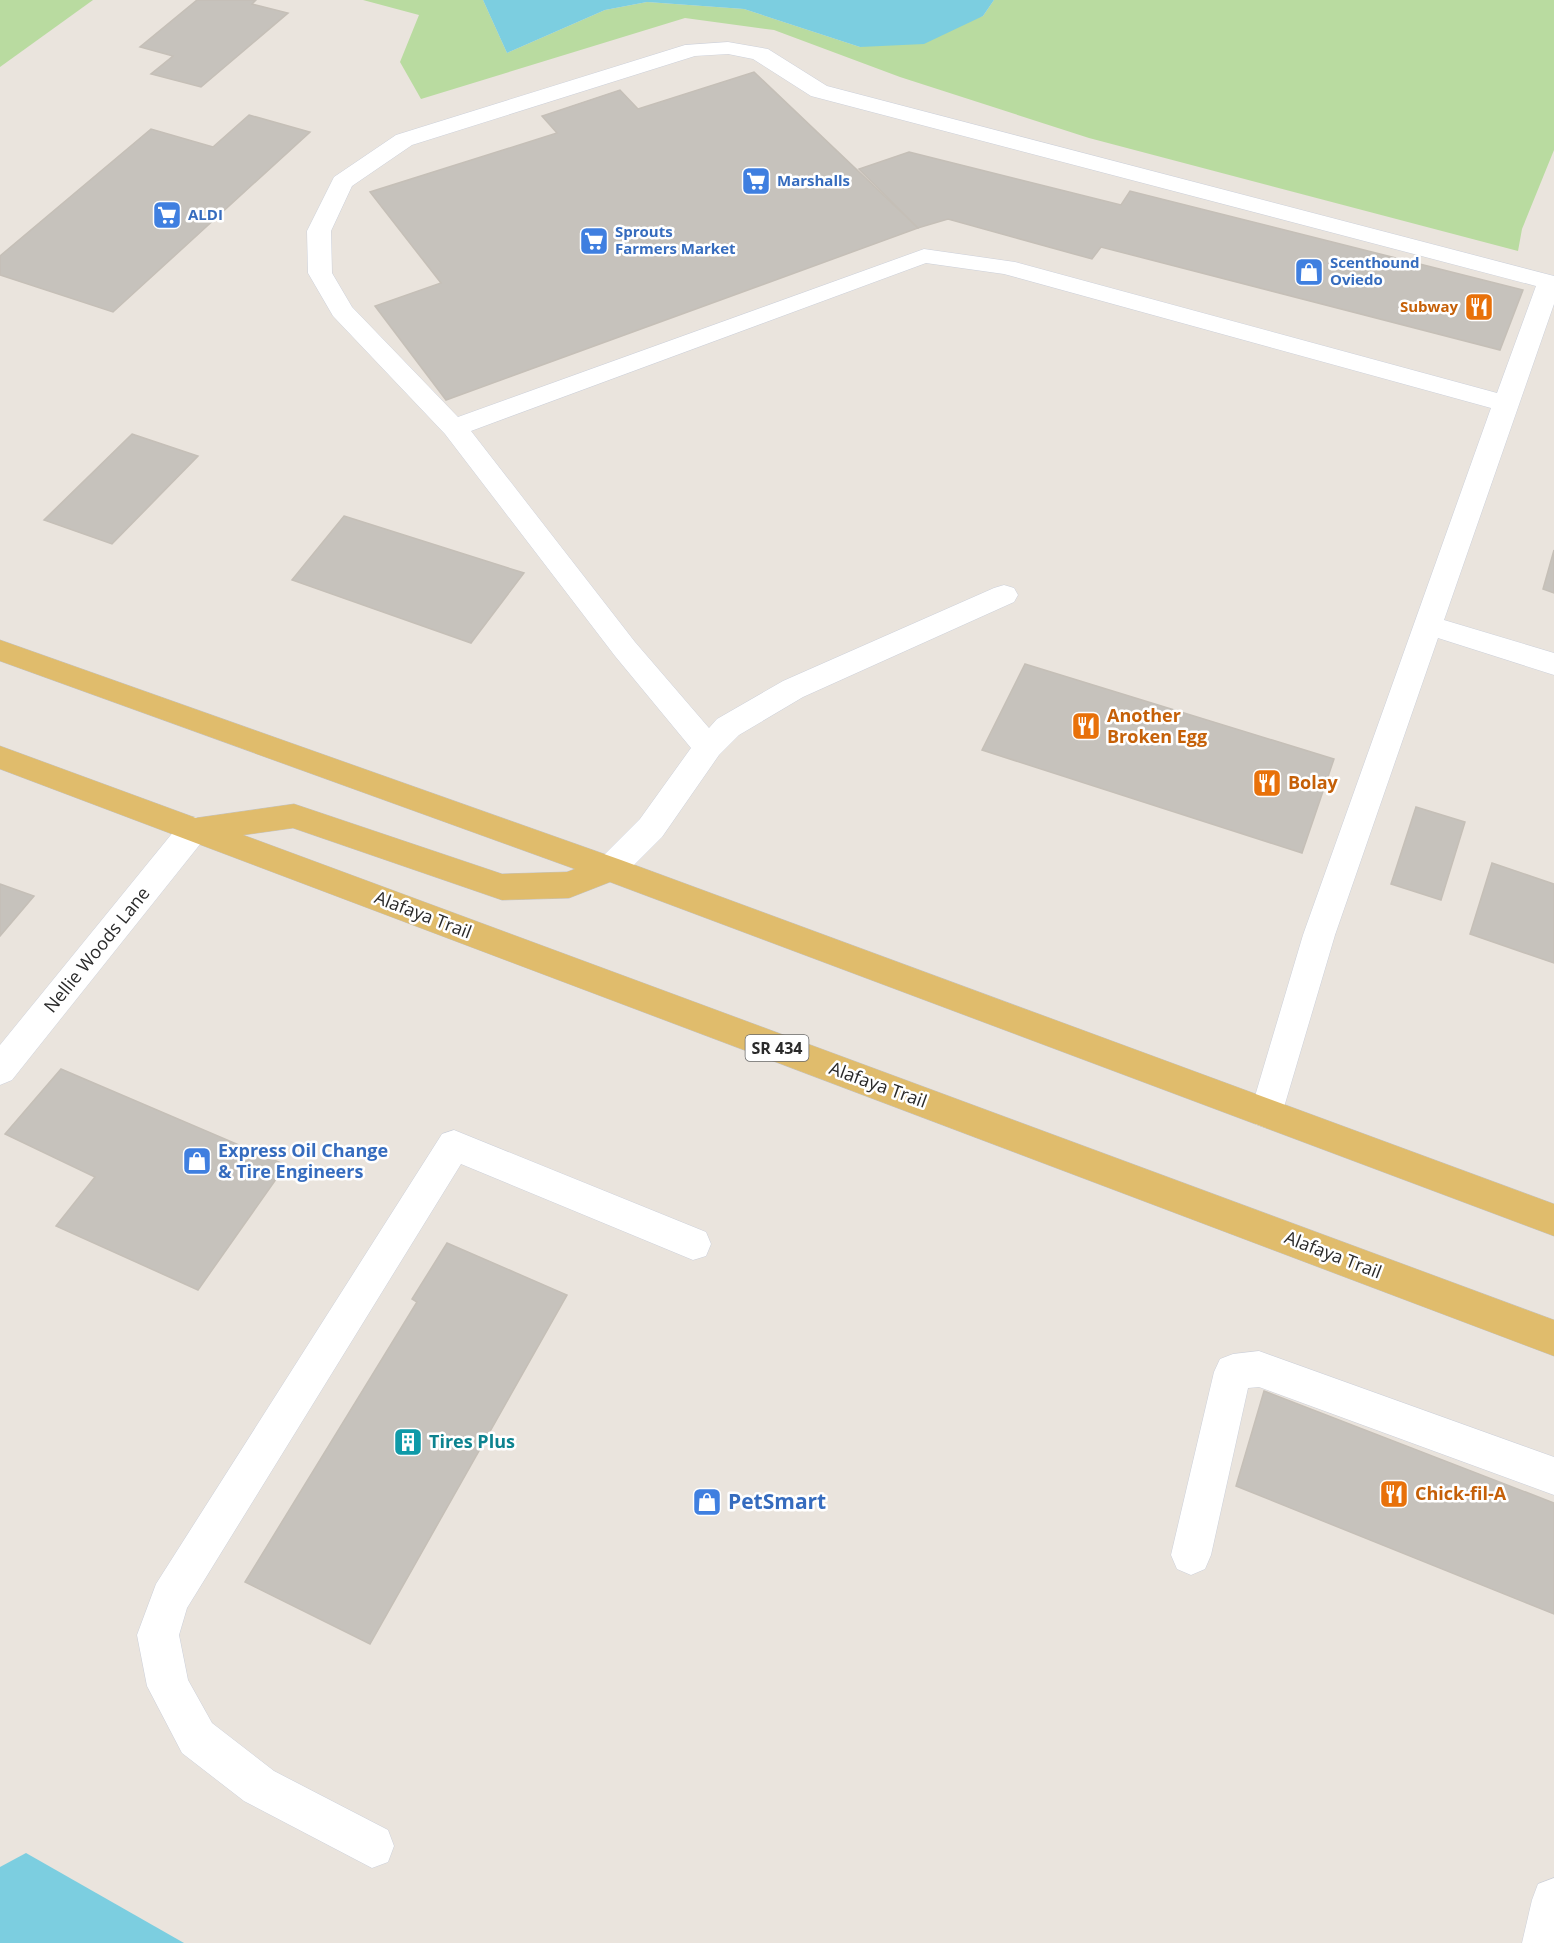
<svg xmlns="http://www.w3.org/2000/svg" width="1554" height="1943" font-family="'Open Sans',sans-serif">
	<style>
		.green { fill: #b9dba0 }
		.water { fill: #7ccee0 }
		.building { fill: #c6c2bc; stroke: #c5bfb7; stroke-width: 1.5 }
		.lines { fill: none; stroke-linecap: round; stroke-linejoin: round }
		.minor-casing { stroke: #ccd0da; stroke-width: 1 }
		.major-casing { stroke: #c3c3c3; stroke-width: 1 }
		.minor { fill: #fff; fill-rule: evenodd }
		.major { fill: #e0bc6c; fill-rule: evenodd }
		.labels { text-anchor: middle; stroke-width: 5; stroke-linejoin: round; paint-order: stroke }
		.far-shop-label { font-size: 15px; font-weight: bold; fill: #366cbe; stroke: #fff; text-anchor: start }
		.far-food-label { font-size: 15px; font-weight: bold; fill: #c56008; stroke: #fff; text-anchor: end }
		.shield { fill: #fff; stroke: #6a6a6a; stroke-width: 1.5 }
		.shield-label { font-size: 16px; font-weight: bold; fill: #2a2a2a }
		.food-label { font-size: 18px; font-weight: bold; fill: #c56008; stroke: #fff; text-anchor: start }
		.street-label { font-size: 18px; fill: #2a2a2a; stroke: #fff }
		.shop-label { font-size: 18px; font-weight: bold; fill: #366cbe; stroke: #fff; text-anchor: start }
		.culture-label { font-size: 18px; font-weight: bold; fill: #0d838f; stroke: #fff; text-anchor: start }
		.near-shop-label { font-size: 21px; font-weight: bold; fill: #366cbe; stroke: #fff; text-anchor: start }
	</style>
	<rect width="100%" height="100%" fill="#eae4dd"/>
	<g class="green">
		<polygon points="0,0 93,0 0,67"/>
		<polygon points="363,0 483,0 507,53 605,10 647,2 744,9 860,47 983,16 994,0 1554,0 1554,150 1522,229 1518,251 1089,138 900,77 774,30 685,18 421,99 400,62 419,15"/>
	</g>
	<g class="water">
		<polygon points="483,0 994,0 983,16 924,44 860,47 744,9 647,2 605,10 507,53"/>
		<polygon points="26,1853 184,1943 0,1943 0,1867"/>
	</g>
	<g class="building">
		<polygon points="197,0 256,0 252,4 288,13 201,87 151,74 173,56 140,47"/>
		<polygon points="754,72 918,228 446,400 375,306 441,283 370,192 557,133 542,116 620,90 638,109"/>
		<polygon points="249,115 310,132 113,312 0,275 0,256 151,129 213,147"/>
		<polygon points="909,152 1121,205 1130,191 1523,290 1500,350 1101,247 1092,259 948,219 918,228 859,169"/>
		<polygon points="132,434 198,456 112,544 44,520"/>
		<polygon points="344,516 524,573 471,643 292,580"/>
		<polygon points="1554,550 1554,593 1543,589"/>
		<polygon points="1025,664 1334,759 1302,853 982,750"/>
		<polygon points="1416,807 1465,822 1441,900 1391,884"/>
		<polygon points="1492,863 1554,884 1554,963 1470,934"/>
		<polygon points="0,884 34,896 0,936"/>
		<polygon points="61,1069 286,1165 198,1290 56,1226 95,1177 5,1134"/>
		<polygon points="447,1243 567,1295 370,1644 245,1582 417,1302 412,1299"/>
		<polygon points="1264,1391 1554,1503 1554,1614 1236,1486"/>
	</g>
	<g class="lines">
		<g class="minor-casing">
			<g id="minor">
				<path d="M728,42L768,49L827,86L1554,276V304L1444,620L1554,653V675L1438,638L1335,935L1279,1124L1267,1128L1255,1124L1250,1113L1303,935L1491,408L1004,274L926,263L471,431L635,642L709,728L717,719L783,681L994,588L1004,585L1014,588L1018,595L1014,602L803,697L739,735L719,755L662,837L621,878L610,881L599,878L594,869L599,860L640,819L691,748L615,656L445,434L333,316L308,273L307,231L334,177L396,135L685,45ZM728,54L753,59L811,96L1536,286L1497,393L1015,262L924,249L458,417L352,307L332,273L331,231L352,186L412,145L695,56Z"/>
				<polygon points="194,817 205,820 210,829 205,838 12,1080 0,1085 0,1045 183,820"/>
				<polygon points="454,1130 706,1232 711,1244 706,1256 693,1260 461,1164 187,1608 179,1635 188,1680 212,1723 274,1771 388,1830 394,1846 388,1862 372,1868 244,1801 182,1753 147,1686 137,1635 156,1584 442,1134"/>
				<polygon points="1259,1351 1554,1457 1554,1495 1259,1387 1248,1388 1211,1555 1205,1569 1191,1575 1177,1569 1171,1555 1214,1372 1220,1359 1233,1354"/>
				<polygon points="1554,1878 1554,1943 1522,1943 1532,1900 1538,1884"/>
			</g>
		</g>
		<g class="major-casing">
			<polygon id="major" points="0,640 621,860 1554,1204 1554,1236 610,882 569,898 502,900 293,828 243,835 1554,1320 1554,1356 0,769 0,746 196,818 294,804 502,874 567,872 575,869 0,661"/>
		</g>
		<use href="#minor" class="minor"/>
		<use href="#major" class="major"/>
	</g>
	<defs>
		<g id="supermarket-square" transform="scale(1.5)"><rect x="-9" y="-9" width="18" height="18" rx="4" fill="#3f7fe0" stroke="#fff"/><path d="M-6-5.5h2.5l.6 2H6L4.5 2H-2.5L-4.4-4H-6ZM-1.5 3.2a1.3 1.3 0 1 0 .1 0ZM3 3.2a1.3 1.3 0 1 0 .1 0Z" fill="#fff"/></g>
		<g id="shop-square" transform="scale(1.5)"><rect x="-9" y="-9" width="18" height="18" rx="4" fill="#3f7fe0" stroke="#fff"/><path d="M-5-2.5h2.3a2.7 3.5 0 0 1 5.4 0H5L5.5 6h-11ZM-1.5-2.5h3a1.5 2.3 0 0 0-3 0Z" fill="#fff"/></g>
		<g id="restaurant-square" transform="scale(1.5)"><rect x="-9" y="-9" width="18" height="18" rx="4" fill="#e8710a" stroke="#fff"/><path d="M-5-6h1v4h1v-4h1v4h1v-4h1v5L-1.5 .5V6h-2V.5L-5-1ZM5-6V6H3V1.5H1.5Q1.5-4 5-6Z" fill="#fff"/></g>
		<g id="building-square" transform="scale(1.5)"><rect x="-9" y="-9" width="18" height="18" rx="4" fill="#0f9aa8" stroke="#fff"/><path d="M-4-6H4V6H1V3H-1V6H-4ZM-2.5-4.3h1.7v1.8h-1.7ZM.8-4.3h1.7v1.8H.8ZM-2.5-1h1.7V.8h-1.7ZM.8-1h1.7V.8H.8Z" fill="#fff"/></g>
	</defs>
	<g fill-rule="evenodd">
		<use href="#supermarket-square" x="756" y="181"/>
		<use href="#supermarket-square" x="167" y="215"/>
		<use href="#supermarket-square" x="594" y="241"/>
		<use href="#shop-square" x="1309" y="272"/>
		<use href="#restaurant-square" x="1479" y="307"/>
		<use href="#restaurant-square" x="1086" y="726"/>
		<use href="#restaurant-square" x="1267" y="783"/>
		<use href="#shop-square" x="197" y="1161"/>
		<use href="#building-square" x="408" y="1442"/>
		<use href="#restaurant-square" x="1394" y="1494"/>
		<use href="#shop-square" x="707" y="1502"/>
	</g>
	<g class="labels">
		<g class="far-shop-label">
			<text x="777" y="186">Marshalls</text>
			<text x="188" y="220">ALDI</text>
			<text x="615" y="237">Sprouts<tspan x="615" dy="17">Farmers Market</tspan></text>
			<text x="1330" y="268">Scenthound<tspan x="1330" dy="17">Oviedo</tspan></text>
		</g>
		<g class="far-food-label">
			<text x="1458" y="312">Subway</text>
		</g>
		<rect class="shield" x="745.5" y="1035" width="63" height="26" rx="4.5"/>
		<g class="shield-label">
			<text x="777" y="1054">SR 434</text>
		</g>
		<g class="food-label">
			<text x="1107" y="722">Another<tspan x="1107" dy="21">Broken Egg</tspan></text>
			<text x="1288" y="789">Bolay</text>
			<text x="1415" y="1500">Chick-fil-A</text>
		</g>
		<g class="street-label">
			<text transform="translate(423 915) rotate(21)" y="6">Alafaya Trail</text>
			<text transform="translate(97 950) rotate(-51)" y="6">Nellie Woods Lane</text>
			<text transform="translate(878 1085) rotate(20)" y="6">Alafaya Trail</text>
			<text transform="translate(1333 1255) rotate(21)" y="6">Alafaya Trail</text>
		</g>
		<g class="shop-label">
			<text x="218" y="1157">Express Oil Change<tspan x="218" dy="21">&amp; Tire Engineers</tspan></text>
		</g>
		<g class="culture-label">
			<text x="429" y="1448">Tires Plus</text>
		</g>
		<g class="near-shop-label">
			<text x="728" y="1509">PetSmart</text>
		</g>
	</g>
</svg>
